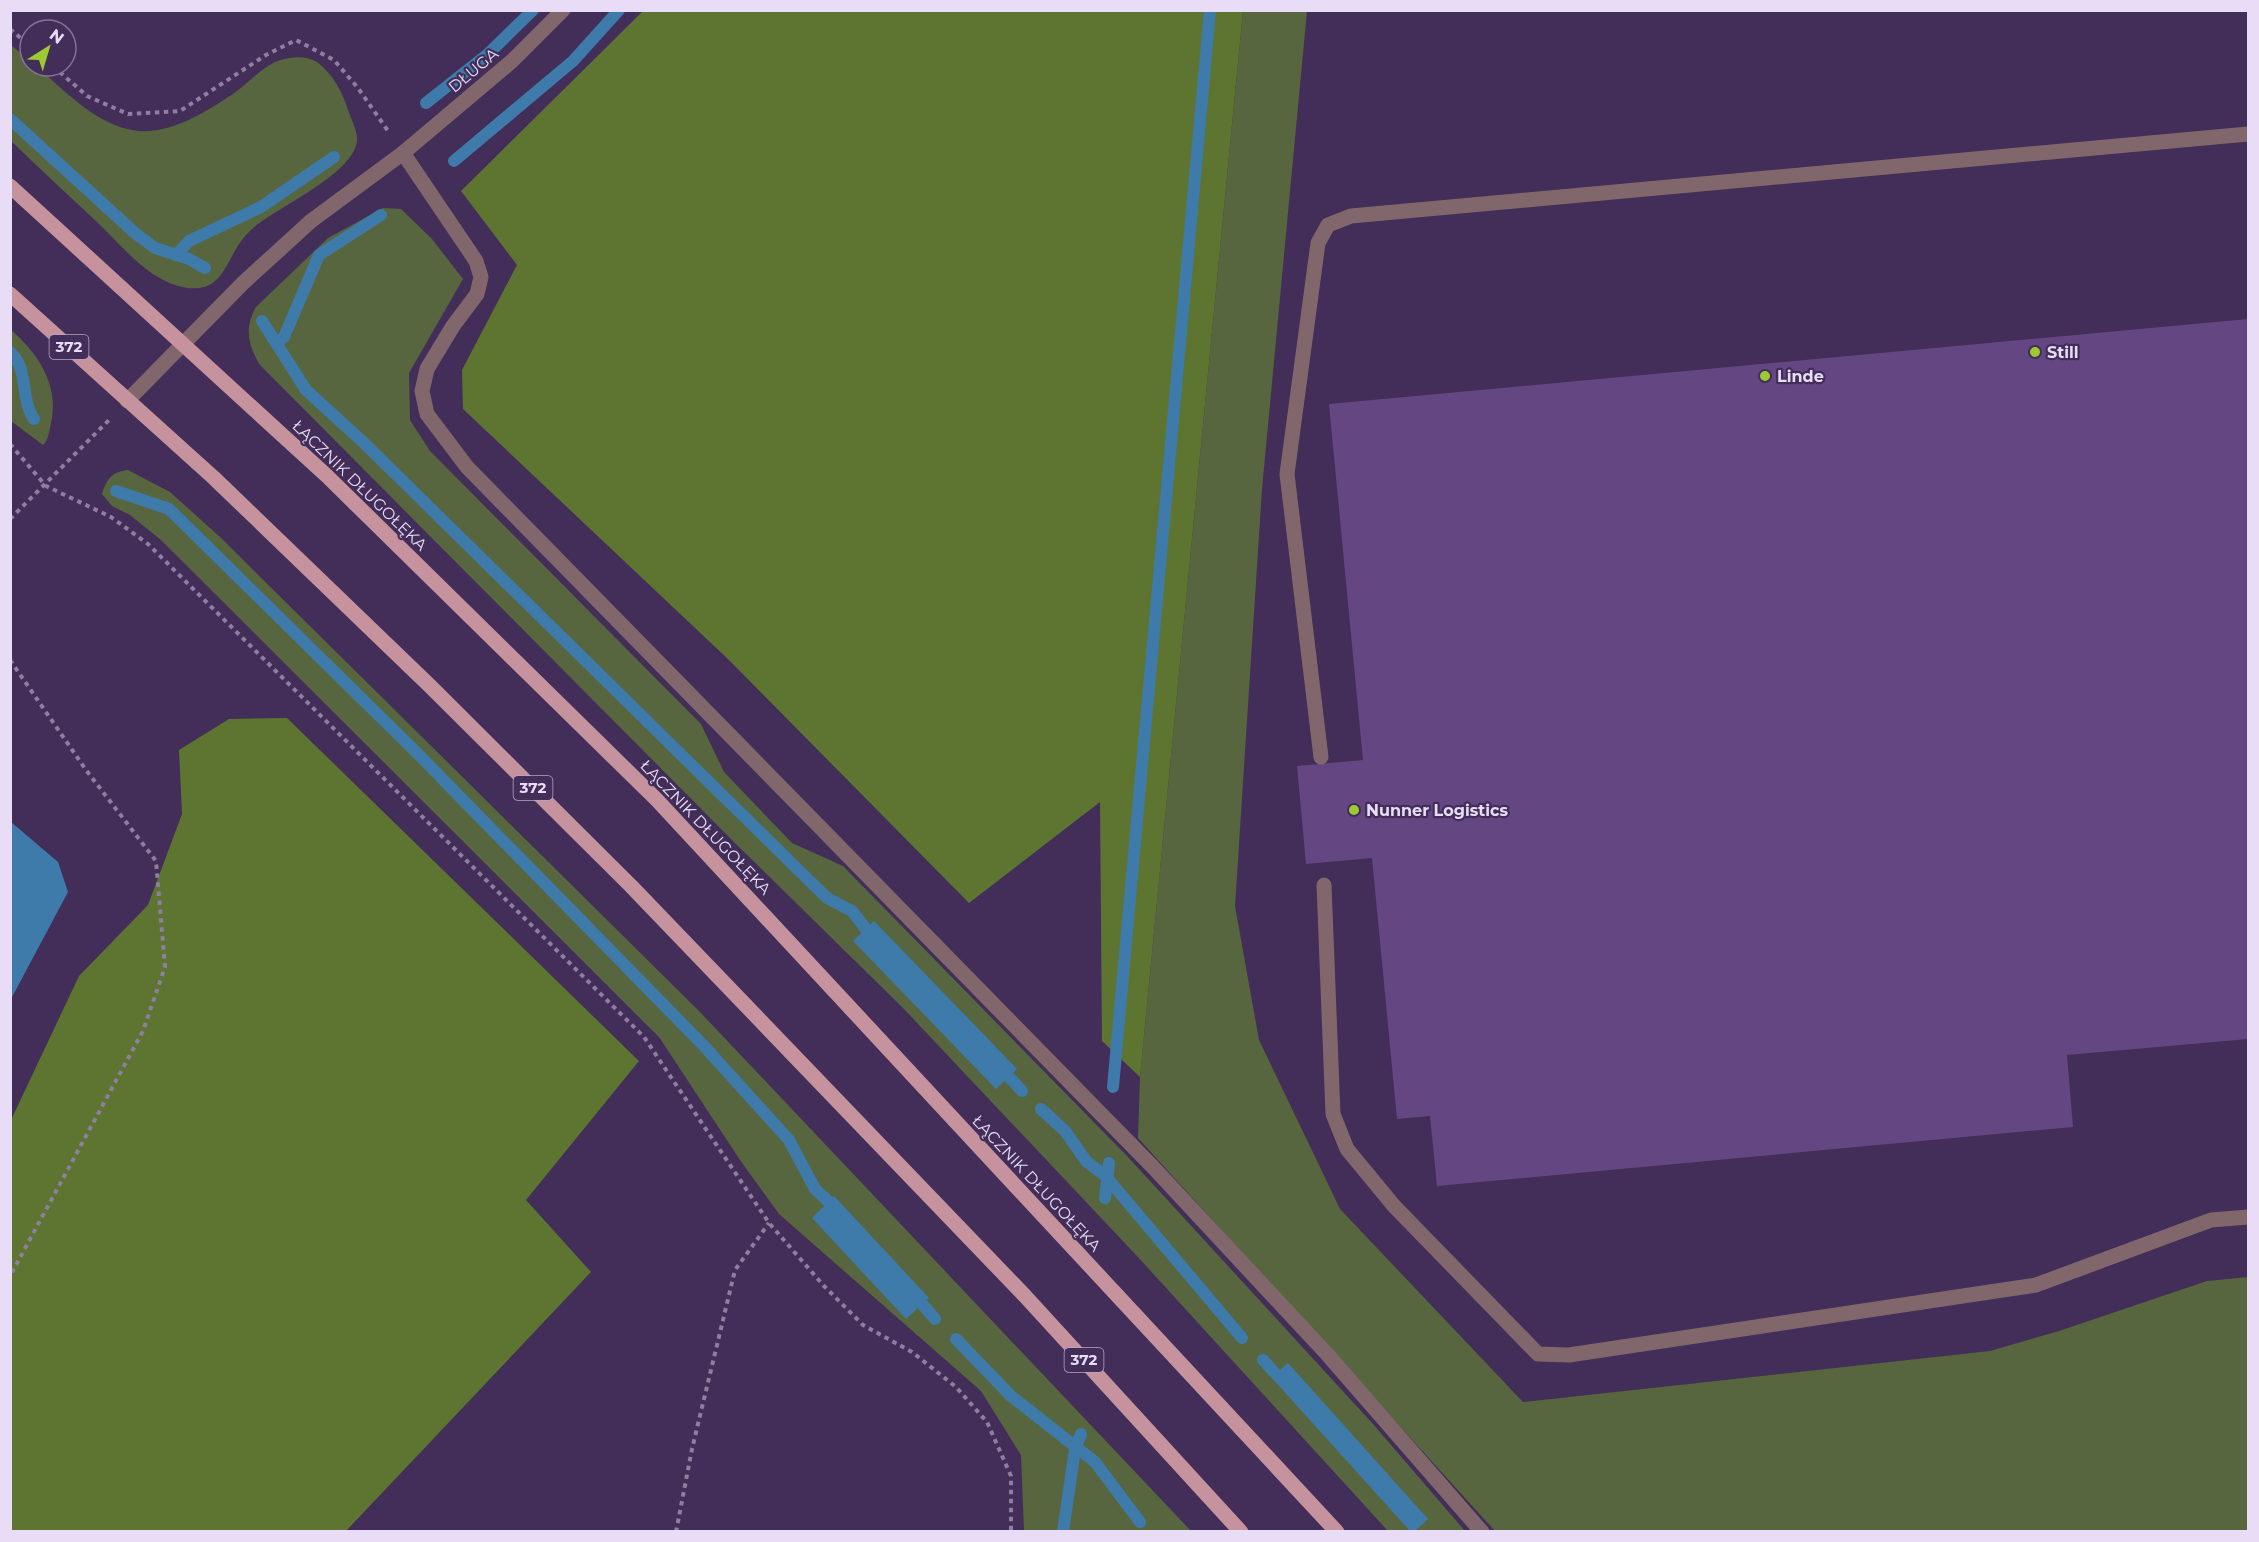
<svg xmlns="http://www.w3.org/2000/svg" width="2259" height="1542" font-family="Montserrat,sans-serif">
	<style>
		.green { fill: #57663e }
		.forest { fill: #5e7531 }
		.water { fill: #3e7bab }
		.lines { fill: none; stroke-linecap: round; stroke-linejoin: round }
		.stream { stroke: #3e7bab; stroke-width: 12 }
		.building { fill: #644782 }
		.path { stroke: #8e7ea1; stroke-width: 4; stroke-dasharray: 4.5 4.5; stroke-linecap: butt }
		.minor { stroke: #81676c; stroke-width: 15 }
		.major { stroke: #c6929d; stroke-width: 15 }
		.poi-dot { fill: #9dca31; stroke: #422e58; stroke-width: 2 }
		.labels { text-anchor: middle; stroke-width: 4.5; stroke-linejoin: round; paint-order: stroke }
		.shield { fill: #422e58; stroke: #b6a8c7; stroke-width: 1.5 }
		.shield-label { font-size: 15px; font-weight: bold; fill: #e8dcf7 }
		.street-label { font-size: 16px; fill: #e8dcf7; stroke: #422e58 }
		.poi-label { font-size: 16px; font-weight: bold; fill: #e8dcf7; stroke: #422e58; text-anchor: start }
	</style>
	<rect width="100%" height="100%" fill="#422e58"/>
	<g class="green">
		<polygon points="1243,11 1307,11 1262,489 1235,906 1259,1040 1340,1209 1523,1402 1990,1351 2059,1331 2207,1281 2248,1277 2248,1531 1495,1531 1138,1138 1140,1077"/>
		<path d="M11,45L30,61V66H36C64,90 98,127 138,131C172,134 210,110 237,91C249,82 260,70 273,63C285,57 305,54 317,62C333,74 343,93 348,110C351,119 358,132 357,141C352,176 276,207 251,230C223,255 228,299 178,286C146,277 120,244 97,222C68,195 39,168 11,141Z"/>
		<path d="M383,208L401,209L432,239L463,279L409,373L410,420L430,451L701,724L724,772L792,843L843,866L1128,1157L1373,1424L1465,1531H1388L1137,1256L903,1008L736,844L260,365C248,346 244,328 256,307L328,238Z"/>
		<path d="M10,329C37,352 60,385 51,423C49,431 49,439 43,445L11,421Z"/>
		<path d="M128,470L170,492L220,537L700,1012L1191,1531H1024L1021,1455L981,1391L779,1214L740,1160L659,1037L161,540L130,515L112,506L102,494C107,478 112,472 128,470Z"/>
	</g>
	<g class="forest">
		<polygon points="643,11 1243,11 1140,1077 1102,1041 1100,802 969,903 729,660 463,409 462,370 517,265 461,191"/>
		<polygon points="287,718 639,1061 526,1200 591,1272 346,1531 11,1531 11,1120 79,976 148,905 182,814 179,750 229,719"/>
	</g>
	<g class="water">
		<polygon points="11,822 58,862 68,892 11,999"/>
		<polygon points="874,921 1017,1069 996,1089 853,941"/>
		<polygon points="834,1196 929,1298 906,1319 812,1218"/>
		<polygon points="1288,1363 1428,1519 1415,1531 1410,1531 1271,1377"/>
	</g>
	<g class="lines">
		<g class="stream">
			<polyline points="426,103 488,54 533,10"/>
			<polyline points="10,119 135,233 155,248 189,259 205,268"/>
			<polyline points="454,161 573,61 619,10"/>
			<polyline points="176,255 189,241 261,207 334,157"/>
			<polyline points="262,321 306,390 363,442 827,898 852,911 866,929"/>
			<polyline points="276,343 284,337 319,255 381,215"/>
			<path d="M10,352C29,368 20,399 34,419"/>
			<polyline points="116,491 169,509 416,752 703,1045 789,1140 815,1189 829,1202"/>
			<polyline points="1009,1077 1022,1091"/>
			<polyline points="1113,1087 1210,10"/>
			<polyline points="1041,1109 1065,1131 1086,1161 1108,1178"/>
			<polyline points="1108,1179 1242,1338"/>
			<polyline points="1105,1198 1109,1163"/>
			<polyline points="923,1305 935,1319"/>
			<polyline points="956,1339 1011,1396 1095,1462 1140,1522"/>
			<polyline points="1263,1360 1275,1373"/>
			<polyline points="1063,1532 1075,1449 1081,1434"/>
		</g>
	</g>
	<polygon class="building" points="2248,319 2248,1039 2067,1055 2073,1127 1437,1186 1430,1116 1397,1119 1372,858 1306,864 1297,766 1363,760 1329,404"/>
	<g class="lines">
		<g class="path">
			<polyline points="10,29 30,46"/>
			<polyline points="53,66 87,96 128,114 180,111 266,55 296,40 334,60 358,88 388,131"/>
			<polyline points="10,444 46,486 111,517 148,544 644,1037 769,1223 824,1286 863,1325 912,1352 956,1387 987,1422 1011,1476 1011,1532"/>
			<polyline points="10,519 109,420"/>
			<polyline points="10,660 86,770 156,861 165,967 143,1031 10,1276"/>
			<polyline points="676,1532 692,1449 735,1270 769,1223"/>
		</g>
		<g class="minor">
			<polyline points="403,153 476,261 481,277 477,294 453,326 427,369 422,391 427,414 467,467 1152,1166 1327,1354 1482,1532"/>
			<polyline points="127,401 243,283 311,221 403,153 512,61 563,10"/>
			<polyline points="1321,757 1287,474 1318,243 1328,225 1351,216 2248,134"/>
			<polyline points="1324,885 1333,1114 1347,1149 1394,1206 1538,1354 1569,1355 2036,1285 2211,1220 2248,1217"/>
		</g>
		<g class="major">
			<polyline points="10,186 327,476 657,800 1337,1532"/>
			<polyline points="10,294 214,478 430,686 631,886 1025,1296 1241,1532"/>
		</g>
	</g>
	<g class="poi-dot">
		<circle cx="2035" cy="352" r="6"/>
		<circle cx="1765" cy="376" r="6"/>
		<circle cx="1354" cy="810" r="6"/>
	</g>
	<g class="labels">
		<g class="shield">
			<rect x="49.5" y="335" width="39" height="24" rx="4.5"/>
			<rect x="513.5" y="776" width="39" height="24" rx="4.5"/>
			<rect x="1064.5" y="1348" width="39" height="24" rx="4.5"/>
		</g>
		<g class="shield-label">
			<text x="69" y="352">372</text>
			<text x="533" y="793">372</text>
			<text x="1084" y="1365">372</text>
		</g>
		<g class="street-label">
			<text transform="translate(473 70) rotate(-40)" y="6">DŁUGA</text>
			<text transform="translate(360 485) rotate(44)" y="6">ŁĄCZNIK DŁUGOŁĘKA</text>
			<text transform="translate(706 827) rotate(46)" y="6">ŁĄCZNIK DŁUGOŁĘKA</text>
			<text transform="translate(1037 1183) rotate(47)" y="6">ŁĄCZNIK DŁUGOŁĘKA</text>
		</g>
		<g class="poi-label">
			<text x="2047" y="358">Still</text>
			<text x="1777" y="382">Linde</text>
			<text x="1366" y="816">Nunner Logistics</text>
		</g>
	</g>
	<rect width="2259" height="1542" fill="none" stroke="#e8dcf7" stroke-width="24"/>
	<g transform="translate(48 48) rotate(37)"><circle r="28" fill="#422e58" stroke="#847498" stroke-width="1.5"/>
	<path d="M0-4.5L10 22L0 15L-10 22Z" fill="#9dca31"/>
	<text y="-9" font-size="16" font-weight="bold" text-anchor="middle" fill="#e8dcf7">N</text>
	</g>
</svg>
